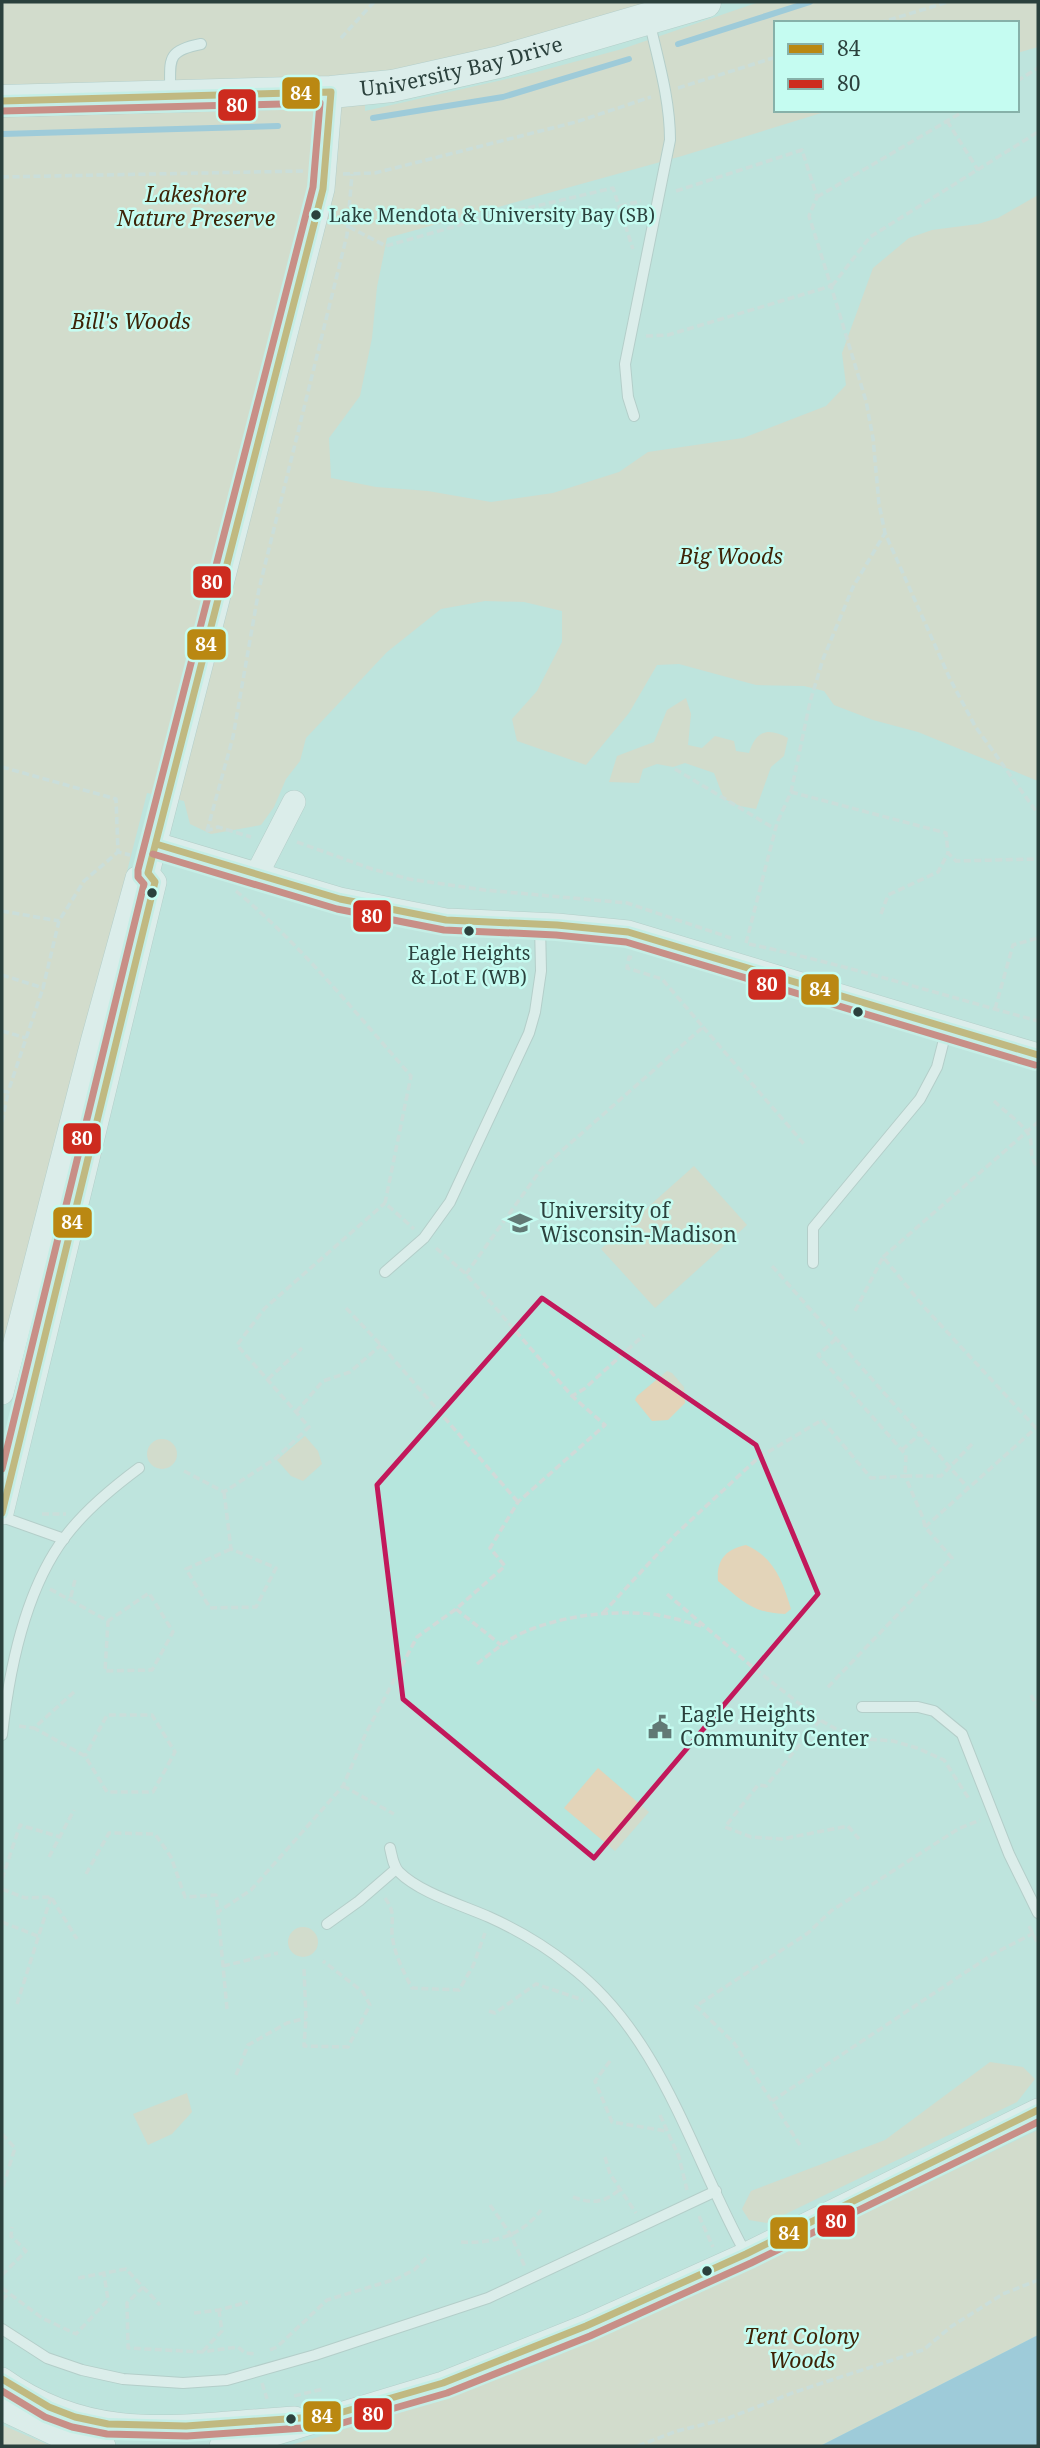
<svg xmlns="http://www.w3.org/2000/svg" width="1040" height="2448" font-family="'Noto Serif',serif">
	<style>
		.built { fill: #b6e6dd; fill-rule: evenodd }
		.green { fill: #e3d4b9 }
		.water { fill: #6fb0d5 }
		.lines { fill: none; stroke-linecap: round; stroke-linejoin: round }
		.stream { stroke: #6fb0d5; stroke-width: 6 }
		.lane-casing { stroke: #9fb6b2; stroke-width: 12 }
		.street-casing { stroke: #9fb6b2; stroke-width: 24 }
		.secondary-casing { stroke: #9fb6b2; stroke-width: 33 }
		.path { stroke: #d0dad8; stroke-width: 3.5; stroke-dasharray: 7 3.5; stroke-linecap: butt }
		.lane { stroke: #f6fbfa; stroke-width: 10 }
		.street { stroke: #f6fbfa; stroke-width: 23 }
		.secondary { stroke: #f6fbfa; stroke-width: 32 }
		.bus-1-casing { stroke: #c5fcf1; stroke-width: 12 }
		.bus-2-casing { stroke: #c5fcf1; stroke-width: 12 }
		.bus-1 { stroke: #ba8812; stroke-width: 7 }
		.bus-2 { stroke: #cd2b1f; stroke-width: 7 }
		.marked { fill: none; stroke: #c2185b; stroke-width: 5; stroke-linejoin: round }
		.bus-dot { fill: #2b413d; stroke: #c5fcf1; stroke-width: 2.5 }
		.labels { text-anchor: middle; stroke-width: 5; stroke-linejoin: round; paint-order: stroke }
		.bus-label { font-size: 19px; fill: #2b413d; stroke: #c5fcf1; text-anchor: start }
		.street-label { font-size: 21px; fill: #2b413d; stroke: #c5fcf1 }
		.park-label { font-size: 21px; font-style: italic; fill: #3e2307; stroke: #c5fcf1 }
		.poi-label { font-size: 21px; fill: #2b413d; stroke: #c5fcf1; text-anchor: start }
		.line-badge { stroke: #c5fcf1; stroke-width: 2.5 }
		.badge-label { font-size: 19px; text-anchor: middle; font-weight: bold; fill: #fff }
	</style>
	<rect width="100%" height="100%" fill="#c5e2dc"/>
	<path class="built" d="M2,2H1038V2335L820,2446H2ZM776,23H1017V110H776Z"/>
	<g class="green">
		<polygon points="2,2 658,2 533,40 415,68 365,72 365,111 533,73 622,49 759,2 1038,2 1038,47 1017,53 1017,23 776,23 776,110 831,110 682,156 387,238 377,287 372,338 360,396 329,438 331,478 376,487 428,491 491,502 553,493 619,472 648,452 743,438 826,406 846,385 842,353 873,268 909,238 932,230 978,224 998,218 1038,195 1038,781 918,732 873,720 834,705 824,691 804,686 756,685 679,664 657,665 629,713 586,765 517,741 512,719 537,691 562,642 562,611 524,602 485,601 441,609 387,652 306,738 300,761 286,779 274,807 261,825 211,834 190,824 184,801 147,793 2,1360"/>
		<path d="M686,698L691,714L688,745L702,748L715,736L734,741L736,751L749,753C756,731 767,727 788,738L784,756L771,767L756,809L740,806L724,799L714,773L685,763L673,767L657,764L643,769L639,783L609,782L617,756L654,742L667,710Z"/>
		<polygon points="694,1166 747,1225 655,1308 601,1249"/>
		<polygon points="667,1371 672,1373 684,1387 685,1403 668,1420 652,1421 635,1400 637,1396"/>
		<polygon points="305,1436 318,1451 322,1464 303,1481 291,1476 277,1460"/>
		<circle cx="162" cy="1454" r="15"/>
		<path d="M746,1545C774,1557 783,1582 791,1609L785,1614C752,1613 743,1601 718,1581C716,1560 726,1549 746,1545Z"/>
		<polygon points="598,1768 649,1812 615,1851 564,1808"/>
		<circle cx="303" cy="1942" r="15"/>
		<polygon points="990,2062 1023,2067 1035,2079 1017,2102 767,2223 749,2220 742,2209 751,2191 885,2140"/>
		<polygon points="187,2093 192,2112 172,2134 148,2145 133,2114"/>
		<polygon points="1038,2130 1038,2335 820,2446 288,2446 432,2403 543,2362 704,2290"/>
		<polygon points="2,2425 51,2446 2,2446"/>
	</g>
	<polygon class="water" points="1038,2335 1038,2446 820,2446"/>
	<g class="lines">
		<g class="stream">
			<polyline points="678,44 810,2"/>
			<polyline points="373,118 503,97 629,59"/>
			<polyline points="2,134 278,126"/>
		</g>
		<g class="lane-casing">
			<g id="lane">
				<path d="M170,94C171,61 164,51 201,44"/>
				<path d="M634,416L628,397L625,364L670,140C670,99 658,60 649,20"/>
				<polyline points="813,1263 813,1228 920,1099 937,1067 947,1028"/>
				<polyline points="385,1272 424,1238 450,1202 529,1033 535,1012 541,971 540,925"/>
				<polyline points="2,1517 64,1539"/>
				<polyline points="862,1707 918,1707 934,1711 962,1734 1009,1854 1038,1913"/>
				<path d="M2,1735C9,1671 25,1590 65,1537C85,1510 112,1488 139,1468"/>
				<path d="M390,1848C392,1856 393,1866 399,1872C420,1893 462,1905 489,1917C518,1930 545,1946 570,1966C662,2036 692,2157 746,2254"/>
				<polyline points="327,1924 359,1901 396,1869"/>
				<polyline points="2,2329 47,2358 82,2370 123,2379 183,2383 227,2380 315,2355 488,2298 716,2191"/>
			</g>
		</g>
		<g class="street-casing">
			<g id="street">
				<polyline points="156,844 340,899 446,920 557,925 628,932 1038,1055"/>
				<polyline points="257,874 294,802"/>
				<polyline points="2,1393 92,1042 137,878 148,873"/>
				<polyline points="2,1513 155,882 148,873 323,189 331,92"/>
				<path d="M2,2379C97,2447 187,2424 295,2418"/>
				<polyline points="2,2409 55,2434 104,2446"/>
				<polyline points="221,2446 241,2444 443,2383 586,2326 746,2254 1038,2110"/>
			</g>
		</g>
		<g class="secondary-casing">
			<g id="secondary">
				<path id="s1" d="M2,101L331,92L392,86L499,62L705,2"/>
			</g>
		</g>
		<g class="path">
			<polyline points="879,23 948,2"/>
			<polyline points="341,38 374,2"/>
			<polyline points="1017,81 1038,68"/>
			<polyline points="678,88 776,57"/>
			<polyline points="947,121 978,170"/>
			<polyline points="343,174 375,173 576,122 651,97"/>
			<polyline points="2,177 304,171"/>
			<polyline points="676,191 802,150 817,197 809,216 831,286"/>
			<polyline points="817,197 966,110"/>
			<polyline points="620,206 641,201"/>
			<polyline points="349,227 386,246 481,219 613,188 633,249"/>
			<polyline points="832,286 870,237 1038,132"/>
			<polyline points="646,336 668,335 831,286 866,401 873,438 879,504 885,533 950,679 975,726 1038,814"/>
			<polyline points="2,767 116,799 118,852 130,855"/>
			<polyline points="675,769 775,829"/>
			<polyline points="791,792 946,833 948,853 956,861 1038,859"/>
			<polyline points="206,831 218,827 251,837"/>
			<polyline points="207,831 233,737 259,589 347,235 352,174"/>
			<polyline points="297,842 372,869 409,879 484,890 627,903 731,938"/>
			<path d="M236,891C302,946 355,1012 411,1076L385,1203L414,1229"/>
			<polyline points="2,911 59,921"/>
			<polyline points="881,914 888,895 938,872 948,853"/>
			<polyline points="746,943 777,823 791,792 810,702 823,659 853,587 885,533"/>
			<path d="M749,944C846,965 942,995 1038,1021"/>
			<polyline points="2,975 43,988 59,921 84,881 118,852"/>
			<polyline points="995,1009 1013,945 1038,938"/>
			<polyline points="703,1027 804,1144"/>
			<polyline points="2,1031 26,1038"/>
			<polyline points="2,1091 8,1092 43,988"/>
			<path d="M994,1101C1004,1111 1019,1121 1027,1132C1036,1145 1026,1154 1038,1168"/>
			<polyline points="2,1122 8,1093"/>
			<polyline points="436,1248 466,1274 572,1396 584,1389 644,1335"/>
			<polyline points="883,1257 1038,1122"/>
			<polyline points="772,1266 968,1488"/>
			<polyline points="466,1274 542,1168 703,1027 662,979 627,968 629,957 633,958"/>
			<polyline points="346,1308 381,1345 518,1502"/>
			<polyline points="855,1311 883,1257 924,1307 1036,1428"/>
			<polyline points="836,1339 818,1355 906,1455 905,1476 941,1476 974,1442"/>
			<polyline points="268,1379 302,1348"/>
			<polyline points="296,1412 323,1381 350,1372 381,1345"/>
			<polyline points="902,1450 920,1434"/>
			<polyline points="184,1471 224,1492 276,1458 309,1427 237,1345 265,1308 385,1203"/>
			<polyline points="224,1492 231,1549 276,1568 256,1607 210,1608 186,1569 231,1549"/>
			<polyline points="42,1514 66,1514"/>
			<polyline points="925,1527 1038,1426"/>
			<polyline points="75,1580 70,1600 108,1621 105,1671 152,1670 173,1632 149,1593 108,1621"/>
			<polyline points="50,1589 70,1600"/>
			<polyline points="667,1594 750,1665 820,1720 836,1729 868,1739 893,1741 917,1748 944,1760 969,1799"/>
			<polyline points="456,1609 501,1645"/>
			<polyline points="603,1613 676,1534 758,1458 822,1420 871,1478 905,1476 923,1518 925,1527 952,1558 827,1688"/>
			<path d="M477,1664C491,1653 505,1641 522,1633C560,1616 609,1610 651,1614C668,1616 687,1622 704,1627"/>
			<polyline points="74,1692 34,1728 85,1756 107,1792 153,1792 175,1752 152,1715 107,1715 85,1756"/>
			<polyline points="1031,1695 1038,1708"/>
			<polyline points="820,1720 766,1786 758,1785 725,1827 751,1837 782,1839 848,1826 859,1839"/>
			<polyline points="19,1726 34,1728"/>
			<polyline points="343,1786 394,1814"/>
			<polyline points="49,1857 74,1810"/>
			<polyline points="86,1874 109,1833 155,1834 171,1857 185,1897 216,1895 218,1912"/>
			<polyline points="2,1879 20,1825 60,1837"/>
			<polyline points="2,1889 25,1898 51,1897 77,1939"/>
			<path d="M385,1898C398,1916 389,1922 393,1941C396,1957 404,1973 412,1988L459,1990L473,1966L485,1933"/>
			<polyline points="2,1922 40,1937"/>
			<polyline points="1029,1926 1038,1944"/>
			<polyline points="223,1966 278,1953"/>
			<polyline points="304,1969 306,2018 304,2046 348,2047 370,2005 363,1992 323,1961"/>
			<polyline points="17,2004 51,1897"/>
			<polyline points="227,2009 218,1912 251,1890 343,1786 366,1733 417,1637 456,1609 505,1566 490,1548 518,1502 605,1425 572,1396"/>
			<polyline points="489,2011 495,2013 536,1984 583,2000"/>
			<polyline points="610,2061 595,2081 612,2122 666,2131"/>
			<polyline points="236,2075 248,2045 287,2023 306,2018"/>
			<polyline points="772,2101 993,1954 1038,1931"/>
			<polyline points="660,2115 679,2157 687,2190"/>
			<polyline points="2,2134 15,2148 2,2190"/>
			<polyline points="800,2145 734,2043 696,2006 808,1933 831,1911 958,1829 980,1820"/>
			<polyline points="605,2157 610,2174 636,2213"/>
			<path d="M573,2197C592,2204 604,2203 619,2190"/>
			<polyline points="490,2205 511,2235 525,2267"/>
			<polyline points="699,2216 713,2247"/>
			<path d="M461,2242C492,2244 522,2236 541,2210"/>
			<polyline points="2,2275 26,2251 11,2236 12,2227"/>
			<polyline points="78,2278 126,2269 160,2305"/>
			<polyline points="143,2287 127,2303 128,2348 201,2352 238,2347 245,2353 256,2354"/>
			<polyline points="2,2288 42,2318 76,2334 108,2300 104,2274"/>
			<polyline points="2,2300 8,2294"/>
			<polyline points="194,2313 219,2310 248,2302"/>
			<polyline points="270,2350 277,2347 327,2300 396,2279 414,2270 429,2255"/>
			<polyline points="203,2351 222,2331 219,2311"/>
			<polyline points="262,2383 267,2399"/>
			<polyline points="294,2396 323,2389"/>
			<polyline points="638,2446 677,2431 726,2419 795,2392 923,2350 952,2326 1003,2294 1038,2280"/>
		</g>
		<use href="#lane" class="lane"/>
		<use href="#street" class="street"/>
		<use href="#secondary" class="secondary"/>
		<g class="bus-1-casing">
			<g id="bus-1">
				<polyline points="2,101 331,92 323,189 148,873 155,882 2,1513"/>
				<polyline points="156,844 340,899 446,920 557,925 628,932 1038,1055"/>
				<polyline points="2,2379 49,2407 75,2417 108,2424 186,2426 329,2416 443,2383 586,2326 746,2254 1038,2110"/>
			</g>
		</g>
		<g class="bus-2-casing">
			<g id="bus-2">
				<polyline points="153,854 337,909 444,930 556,935 626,942 1035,1065"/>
				<polyline points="2,1469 144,884 138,877 138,870 313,187 320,103 2,111"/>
				<polyline points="2,2391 45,2417 72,2427 107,2434 187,2436 332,2426 447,2393 590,2336 751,2263 1038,2122"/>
			</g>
		</g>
		<use href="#bus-1" class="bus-1"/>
		<use href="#bus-2" class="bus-2"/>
	</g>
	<path d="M0 0H1040V2448H0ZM542,1298L756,1445L818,1594L594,1858L403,1699L377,1485Z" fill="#c5e2dc" fill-opacity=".55" fill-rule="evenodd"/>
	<path class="marked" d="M542,1298L756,1445L818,1594L594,1858L403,1699L377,1485Z"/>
	<defs>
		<g id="university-bare" transform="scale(1.89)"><path d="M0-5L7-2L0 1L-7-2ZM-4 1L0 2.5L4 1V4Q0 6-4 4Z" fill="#617975" stroke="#c5fcf1" stroke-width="2.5" paint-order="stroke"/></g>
		<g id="civic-bare" transform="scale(1.89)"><path d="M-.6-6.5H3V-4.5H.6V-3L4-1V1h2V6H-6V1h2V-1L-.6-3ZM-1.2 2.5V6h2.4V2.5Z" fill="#617975" stroke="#c5fcf1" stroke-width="2.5" paint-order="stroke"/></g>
	</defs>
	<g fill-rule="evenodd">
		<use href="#university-bare" x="520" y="1223"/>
		<use href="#civic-bare" x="660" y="1727"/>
	</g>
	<g class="bus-dot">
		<circle cx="316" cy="215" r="6"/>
		<circle cx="152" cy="893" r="6"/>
		<circle cx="469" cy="931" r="6"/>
		<circle cx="858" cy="1012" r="6"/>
		<circle cx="707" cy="2271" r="6"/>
		<circle cx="291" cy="2419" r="6"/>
	</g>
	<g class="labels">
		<g class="bus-label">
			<text x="329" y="222">Lake Mendota &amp; University Bay (SB)</text>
			<text x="469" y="960" text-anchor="middle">Eagle Heights<tspan x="469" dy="24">&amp; Lot E (WB)</tspan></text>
		</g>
		<g class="street-label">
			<text dy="7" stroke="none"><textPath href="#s1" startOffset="462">University Bay Drive</textPath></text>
		</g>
		<g class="park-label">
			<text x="196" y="202">Lakeshore<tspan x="196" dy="24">Nature Preserve</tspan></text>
			<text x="131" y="329">Bill's Woods</text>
			<text x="731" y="564">Big Woods</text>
			<text x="802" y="2344">Tent Colony<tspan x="802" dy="24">Woods</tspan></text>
		</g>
		<g class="poi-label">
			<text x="540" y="1218">University of<tspan x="540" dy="24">Wisconsin-Madison</tspan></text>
			<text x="680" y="1722">Eagle Heights<tspan x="680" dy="24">Community Center</tspan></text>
		</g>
	</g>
	<g class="line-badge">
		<rect x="281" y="76" width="40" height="34" rx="7" fill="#ba8812"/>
		<rect x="217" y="88" width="40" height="34" rx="7" fill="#cd2b1f"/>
		<rect x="192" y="565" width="40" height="34" rx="7" fill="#cd2b1f"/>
		<rect x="186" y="628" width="41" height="33" rx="7" fill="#ba8812"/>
		<rect x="352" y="899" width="40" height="34" rx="7" fill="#cd2b1f"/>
		<rect x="747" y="968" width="40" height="33" rx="7" fill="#cd2b1f"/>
		<rect x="800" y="973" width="40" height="33" rx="7" fill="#ba8812"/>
		<rect x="62" y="1122" width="40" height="33" rx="7" fill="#cd2b1f"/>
		<rect x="52" y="1206" width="41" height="33" rx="7" fill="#ba8812"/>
		<rect x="816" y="2204" width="40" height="34" rx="7" fill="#cd2b1f"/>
		<rect x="769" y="2216" width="40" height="34" rx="7" fill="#ba8812"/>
		<rect x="353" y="2397" width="40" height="34" rx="7" fill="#cd2b1f"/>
		<rect x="302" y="2400" width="40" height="33" rx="7" fill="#ba8812"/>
	</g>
	<g class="badge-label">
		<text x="301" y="100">84</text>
		<text x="237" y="112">80</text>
		<text x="212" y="589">80</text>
		<text x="206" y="651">84</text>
		<text x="372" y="923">80</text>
		<text x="767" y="991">80</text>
		<text x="820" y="996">84</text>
		<text x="82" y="1145">80</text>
		<text x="72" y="1229">84</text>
		<text x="836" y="2228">80</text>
		<text x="789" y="2240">84</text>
		<text x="373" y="2421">80</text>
		<text x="322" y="2423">84</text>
	</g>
	<rect width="1040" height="2448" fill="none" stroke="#2b413d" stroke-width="7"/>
	<rect x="774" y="21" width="245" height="91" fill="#c5fcf1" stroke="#87b1a9" stroke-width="2"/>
	<rect x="788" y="44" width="35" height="10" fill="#ba8812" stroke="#87b1a9" stroke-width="2"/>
	<text x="837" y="56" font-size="21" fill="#2b413d">84</text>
	<rect x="788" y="79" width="35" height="10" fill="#cd2b1f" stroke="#87b1a9" stroke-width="2"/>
	<text x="837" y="91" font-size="21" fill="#2b413d">80</text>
</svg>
